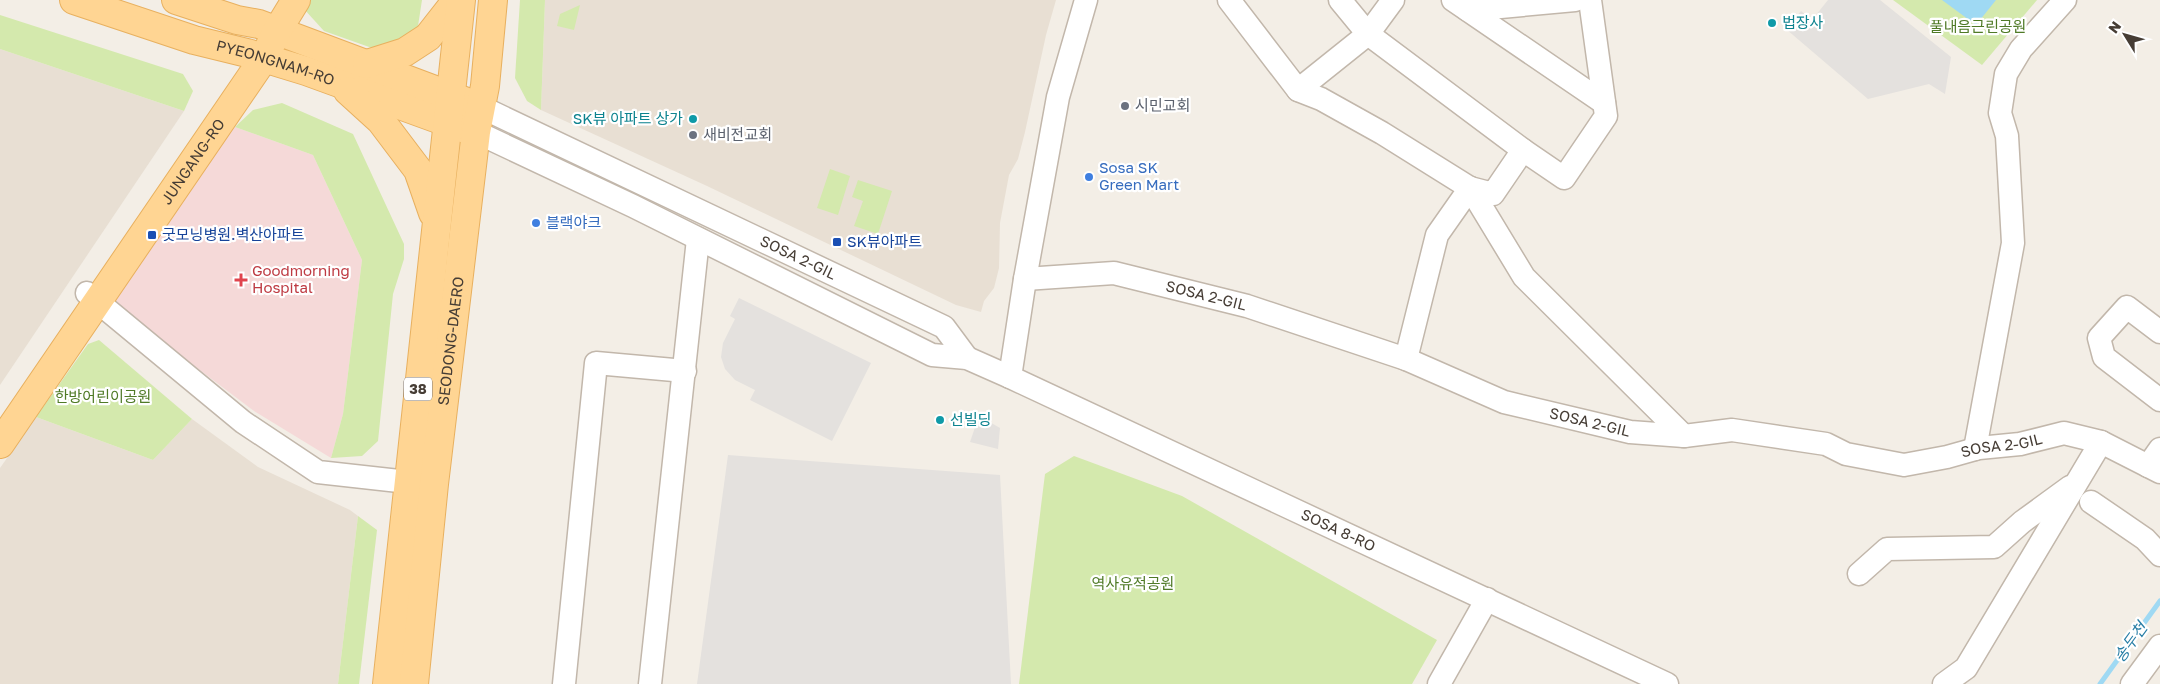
<svg xmlns="http://www.w3.org/2000/svg" width="2160" height="684" font-family="'Golos Text','Noto Sans KR',sans-serif">
	<style>
		.residential { fill: #e8dfd3 }
		.medical { fill: #f5d9d8 }
		.green { fill: #d4e9ad }
		.parking { fill: #e4e1de }
		.water { fill: #9fd9f3 }
		.lines { fill: none; stroke-linecap: round; stroke-linejoin: round }
		.stream { stroke: #9fd9f3; stroke-width: 5 }
		.minor-casing { stroke: #c2b7ab; stroke-width: 25 }
		.major-casing { stroke: #e8b05f; stroke-width: 30 }
		.minor { stroke: #fff; stroke-width: 22 }
		.major { stroke: #ffd593; stroke-width: 28 }
		.culture-dot { fill: #0f9aa8; stroke: #fff; stroke-width: 2 }
		.worship-dot { fill: #6b7280; stroke: #fff; stroke-width: 2 }
		.shop-dot { fill: #3f7fe0; stroke: #fff; stroke-width: 2 }
		.transit-dot { fill: #1a4fb4; stroke: #fff; stroke-width: 2 }
		.health-dot { fill: #e0444e; stroke: #fff; stroke-width: 2 }
		.labels { text-anchor: middle; stroke-width: 4.5; stroke-linejoin: round; paint-order: stroke }
		.shield { fill: #fff; stroke: #7e7772; stroke-width: 1 }
		.shield-label { font-size: 14px; font-weight: bold; fill: #463d35 }
		.culture-label { font-size: 15px; fill: #0d838f; stroke: #fff; text-anchor: start }
		.park-label { font-size: 15px; fill: #4f7a26; stroke: #fff }
		.street-label { font-size: 15px; fill: #463d35; stroke: #fff }
		.worship-label { font-size: 15px; fill: #5b616d; stroke: #fff; text-anchor: start }
		.shop-label { font-size: 15px; fill: #366cbe; stroke: #fff; text-anchor: start }
		.transit-label { font-size: 15px; fill: #164399; stroke: #fff; text-anchor: start }
		.health-label { font-size: 15px; fill: #be3a42; stroke: #fff; text-anchor: start }
		.water-label { font-size: 16px; font-style: italic; fill: #287ea6; stroke: #fff }
	</style>
	<rect width="100%" height="100%" fill="#f3eee6"/>
	<g class="residential">
		<polygon points="545,0 1056,0 1046,35 1025,132 1018,159 1009,175 1000,223 999,268 994,288 984,301 981,312 956,305 707,186 541,110"/>
		<polygon points="0,49 184,111 0,385"/>
		<polygon points="36,417 153,460 192,419 258,467 350,510 358,516 338,684 0,684 0,468"/>
	</g>
	<polygon class="medical" points="235,127 313,155 362,260 343,414 331,458 254,411 107,300"/>
	<g class="green">
		<polygon points="310,0 422,0 418,26 408,39 372,48 324,31 304,9"/>
		<polygon points="520,0 545,0 541,110 527,101 515,78"/>
		<polygon points="1893,0 2037,0 1982,65"/>
		<polygon points="580,5 574,30 557,26 560,14"/>
		<polygon points="0,15 183,74 193,91 184,111 0,49"/>
		<polygon points="282,103 353,134 404,244 404,259 393,294 378,441 362,456 331,458 343,414 362,260 313,155 235,127 253,110"/>
		<polygon points="830,169 850,176 838,215 817,208"/>
		<polygon points="858,180 892,191 878,234 854,226 863,201 852,197"/>
		<polygon points="99,340 192,419 153,460 36,417 88,344"/>
		<polygon points="1074,456 1182,496 1437,640 1412,684 1019,684 1045,474"/>
		<polygon points="358,516 377,530 359,684 338,684"/>
	</g>
	<g class="parking">
		<polygon points="1828,0 1880,0 1951,57 1945,94 1929,84 1868,99 1786,29 1801,11 1812,20"/>
		<polygon points="739,298 871,363 832,441 750,400 755,390 735,380 725,369 721,357 723,343 735,319 730,316"/>
		<polygon points="979,416 1000,428 998,449 970,442"/>
		<polygon points="728,455 1000,475 1011,684 697,684"/>
	</g>
	<polygon class="water" points="1942,0 1996,0 1976,25"/>
	<g class="lines">
		<polyline class="stream" points="2100,684 2160,601"/>
		<g class="minor-casing">
			<g id="minor">
				<polyline points="1229,0 1298,90 1321,99 1382,133 1470,188 1437,235 1406,359"/>
				<polyline points="1340,0 1368,34 1523,150"/>
				<polyline points="1453,0 1604,103"/>
				<polyline points="1468,10 1575,0"/>
				<polyline points="1298,90 1368,34 1393,0"/>
				<path id="s1" d="M481,107L944,327L967,358"/>
				<path id="s2" d="M476,132L633,206L932,355L967,358L1010,377L1667,684"/>
				<polyline points="1470,188 1524,277 1684,436"/>
				<polyline points="1470,188 1493,194 1523,150 1564,178 1606,116 1590,0"/>
				<path id="s3" d="M1025,279L1114,273L1247,306L1406,359L1504,402L1630,432L1684,436L1732,430L1826,444L1846,454L1904,465L1947,457L1979,448L2020,444L2064,433L2101,442L2160,472"/>
				<polyline points="87,293 243,422 318,472 408,482"/>
				<polyline points="2160,332 2127,307 2099,338 2104,357 2160,400"/>
				<polyline points="1010,377 1025,279 1058,97 1086,0"/>
				<polyline points="1975,449 2013,243 2007,136 2000,113 2006,74 2021,49 2065,0"/>
				<polyline points="2148,466 2160,449"/>
				<polyline points="2091,502 2145,539 2160,555"/>
				<polyline points="1859,574 1887,549 1994,547 2022,522 2070,487"/>
				<polyline points="564,684 596,363 685,371"/>
				<polyline points="650,684 698,239"/>
				<polyline points="1439,684 1487,599"/>
				<polyline points="1944,684 1966,668 2101,442"/>
				<polyline points="2132,684 2160,646"/>
			</g>
		</g>
		<g class="major-casing">
			<g id="major">
				<path id="s4" d="M74,0L194,40L247,53L306,71L463,128"/>
				<polyline points="176,0 237,20 259,24 467,102"/>
				<polyline points="367,64 405,52 428,37 457,0"/>
				<polyline points="348,91 381,121 418,170 433,213"/>
				<path id="s5" d="M0,444L264,58L277,31L296,0"/>
				<polyline points="387,684 461,0"/>
				<path id="s6" d="M414,684L434,484L476,132L485,86L493,0"/>
			</g>
		</g>
		<use href="#minor" class="minor"/>
		<use href="#major" class="major"/>
	</g>
	<g class="culture-dot">
		<circle cx="1772" cy="23" r="5"/>
		<circle cx="693" cy="119" r="5"/>
		<circle cx="940" cy="420" r="5"/>
	</g>
	<g class="worship-dot">
		<circle cx="1125" cy="106" r="5"/>
		<circle cx="693" cy="135" r="5"/>
	</g>
	<g class="shop-dot">
		<circle cx="1089" cy="177" r="5"/>
		<circle cx="536" cy="223" r="5"/>
	</g>
	<g class="transit-dot">
		<rect x="147" y="230" width="10" height="10" rx="2.5"/>
		<rect x="832" y="237" width="10" height="10" rx="2.5"/>
	</g>
	<path class="health-dot" d="M238.5 272.5h5v5h5v5h-5v5h-5v-5h-5v-5h5z"/>
	<g class="labels">
		<rect class="shield" x="404" y="377.5" width="28" height="23" rx="4"/>
		<g class="shield-label">
			<text x="418" y="394">38</text>
		</g>
		<g class="culture-label">
			<text x="1782" y="28">법장사</text>
			<text x="683" y="124" text-anchor="end">SK뷰 아파트 상가</text>
			<text x="950" y="425">선빌딩</text>
		</g>
		<g class="park-label">
			<text x="1978" y="32">풀내음근린공원</text>
			<text x="103" y="402">한방어린이공원</text>
			<text x="1133" y="589">역사유적공원</text>
		</g>
		<g class="street-label">
			<text dy="5" stroke="none"><textPath href="#s4" startOffset="211">PYEONGNAM-RO</textPath></text>
			<text dy="5" stroke="none"><textPath href="#s5" startOffset="342">JUNGANG-RO</textPath></text>
			<text dy="5" stroke="none"><textPath href="#s1" startOffset="351">SOSA 2-GIL</textPath></text>
			<text dy="5" stroke="none"><textPath href="#s3" startOffset="184">SOSA 2-GIL</textPath></text>
			<text dy="5" stroke="none"><textPath href="#s6" startOffset="345">SEODONG-DAERO</textPath></text>
			<text dy="5" stroke="none"><textPath href="#s3" startOffset="589">SOSA 2-GIL</textPath></text>
			<text dy="5" stroke="none"><textPath href="#s3" startOffset="1009">SOSA 2-GIL</textPath></text>
			<text dy="5" stroke="none"><textPath href="#s2" startOffset="952">SOSA 8-RO</textPath></text>
		</g>
		<g class="worship-label">
			<text x="1135" y="111">시민교회</text>
			<text x="703" y="140">새비전교회</text>
		</g>
		<g class="shop-label">
			<text x="1099" y="173">Sosa SK<tspan x="1099" dy="17">Green Mart</tspan></text>
			<text x="546" y="228">블랙야크</text>
		</g>
		<g class="transit-label">
			<text x="162" y="240">굿모닝병원.벽산아파트</text>
			<text x="847" y="247">SK뷰아파트</text>
		</g>
		<g class="health-label">
			<text x="252" y="276">Goodmorning<tspan x="252" dy="17">Hospital</tspan></text>
		</g>
		<g class="water-label">
			<text transform="translate(2130 642) rotate(-54)" y="6">송두천</text>
		</g>
	</g>
	<g transform="translate(2125 35) rotate(307)" stroke="#ffffff" stroke-width="4" paint-order="stroke">
	<path d="M0-4L9 19L0 12L-9 19Z" fill="#463d35"/>
	<text y="-8" font-size="14" font-weight="bold" text-anchor="middle" fill="#463d35">N</text>
	</g>
</svg>
